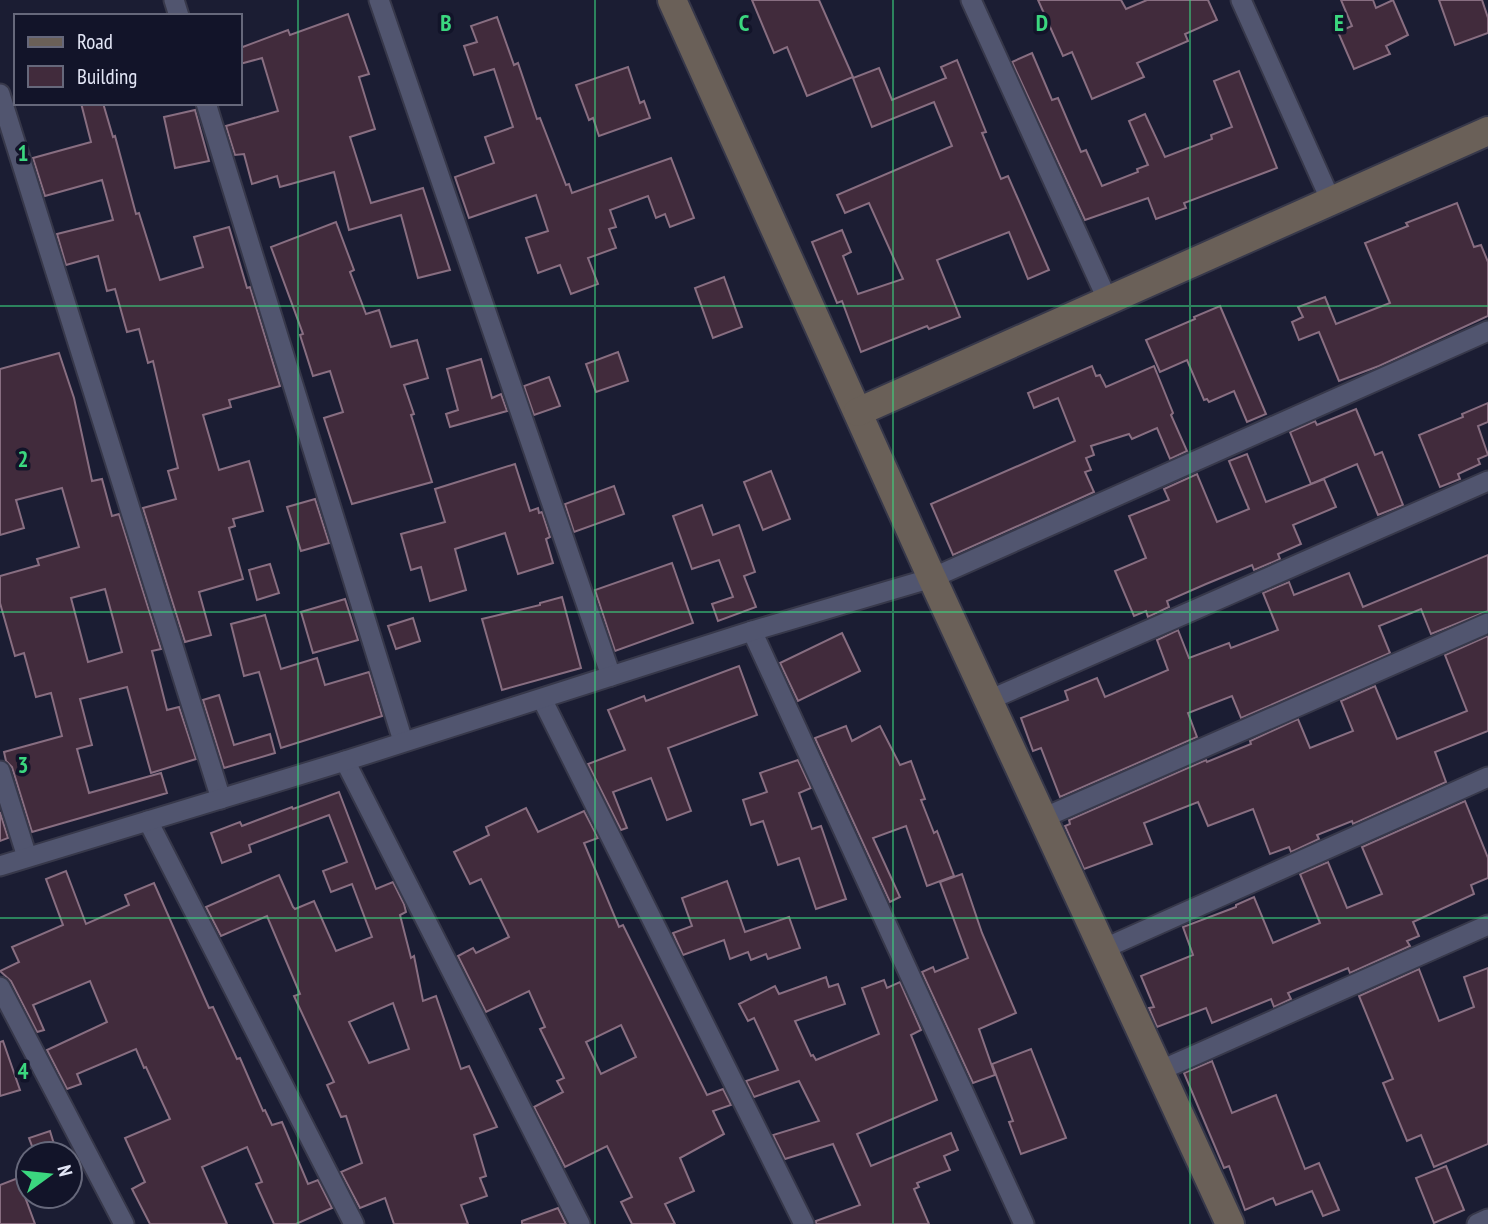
<svg xmlns="http://www.w3.org/2000/svg" width="1488" height="1224" font-family="'PT Sans Narrow',sans-serif">
	<style>
		.building { fill: #412b3c; stroke: #886e81; stroke-width: 2; fill-rule: evenodd }
		.lines { fill: none; stroke-linecap: round; stroke-linejoin: round }
		.street-casing { stroke: #37384a; stroke-width: 23 }
		.secondary-casing { stroke: #37384a; stroke-width: 32 }
		.street { stroke: #51556f; stroke-width: 19 }
		.secondary { stroke: #6a6058; stroke-width: 28 }
		.grid { fill: none; stroke: #3bd77f; stroke-width: 2; stroke-opacity: 0.55 }
		.grid-label { font-size: 23px; text-anchor: middle; font-weight: bold; fill: #3bd77f; stroke: #121429; stroke-width: 7; stroke-linejoin: round; paint-order: stroke }
	</style>
	<rect width="100%" height="100%" fill="#1b1d33"/>
	<g class="building">
		<polygon points="752,0 819,0 853,77 807,96 787,47 774,53"/>
		<polygon points="1038,0 1121,0 1126,9 1147,0 1208,0 1217,20 1185,34 1188,41 1137,63 1144,77 1092,99 1072,52 1063,56"/>
		<polygon points="1341,0 1373,0 1376,8 1393,0 1408,35 1386,46 1390,54 1354,69 1338,32 1352,26"/>
		<polygon points="1439,0 1482,0 1488,18 1488,33 1455,45"/>
		<polygon points="348,14 369,74 359,77 375,129 350,137 371,203 423,188 450,270 418,278 401,215 349,230 334,172 280,187 277,176 252,184 244,154 235,155 226,126 278,111 262,58 240,64 240,48 288,30 290,35"/>
		<polygon points="497,17 514,65 518,63 537,119 540,118 566,185 569,184 572,193 671,158 694,218 670,227 665,214 656,218 648,196 610,210 616,227 609,229 616,248 588,258 598,284 571,294 560,265 538,273 526,238 548,231 536,195 469,218 455,177 494,163 485,137 513,127 494,69 474,75 464,46 477,42 471,26"/>
		<polygon points="1032,53 1052,100 1058,98 1081,152 1086,150 1102,186 1138,172 1137,169 1148,165 1129,121 1145,114 1165,157 1212,139 1211,135 1232,127 1214,81 1239,71 1277,168 1184,203 1186,208 1156,219 1148,198 1085,220 1012,62"/>
		<polygon points="957,60 986,132 982,133 1001,179 1008,176 1049,270 1028,279 1009,232 937,260 960,317 929,329 927,326 861,352 842,301 837,303 812,242 842,230 851,252 843,256 858,294 903,279 869,203 845,213 837,195 952,146 934,102 872,127 853,78 879,68 892,100 946,78 941,67"/>
		<polygon points="628,67 640,103 644,101 650,118 599,136 593,118 589,120 576,85"/>
		<polygon points="81,103 103,103 113,137 115,136 136,214 139,213 160,280 203,267 194,237 229,227 247,288 250,287 280,386 229,400 231,407 203,415 219,470 249,461 263,511 233,519 235,526 229,528 243,579 199,592 211,635 185,642 143,508 176,499 168,471 178,468 153,361 148,363 139,329 127,332 115,289 107,291 98,256 66,265 57,234 113,220 102,180 45,196 33,158 91,142"/>
		<polygon points="195,110 209,161 175,168 164,117"/>
		<polygon points="1457,203 1474,247 1481,245 1488,262 1488,316 1379,366 1339,381 1319,332 1299,340 1292,322 1303,317 1298,307 1325,297 1336,324 1390,303 1365,243 1408,226 1406,223"/>
		<polygon points="336,222 354,270 350,272 366,314 379,310 391,347 417,340 428,378 404,385 414,414 411,415 432,482 352,504 324,418 343,412 330,371 313,376 300,335 303,334 271,247"/>
		<polygon points="724,277 742,327 713,338 695,288"/>
		<polygon points="1220,306 1266,414 1247,422 1234,391 1209,402 1207,399 1204,400 1187,360 1160,372 1146,340 1195,319 1194,317"/>
		<polygon points="618,352 628,381 596,392 586,364"/>
		<path d="M59,353L74,398L92,481L102,479L112,516L119,514L161,649L152,651L167,710L179,707L196,759L151,773L127,687L80,699L92,745L77,749L89,793L161,773L167,793L32,832L12,767L6,761L4,752L62,736L51,693L36,697L24,653L15,656L0,603V576L39,565L37,559L79,547L62,488L16,500L24,528L0,535V369ZM105,589L122,652L88,662L71,598Z"/>
		<polygon points="481,359 492,398 501,394 507,411 450,427 446,414 458,410 447,369"/>
		<polygon points="1092,366 1096,376 1100,375 1106,387 1154,366 1173,413 1171,415 1187,451 1170,459 1157,428 1132,439 1129,434 1091,446 1094,455 1086,458 1091,470 1085,472 1094,492 953,555 931,504 1075,441 1058,398 1034,408 1028,393"/>
		<polygon points="549,377 560,406 534,415 524,386"/>
		<polygon points="1488,403 1488,422 1478,426 1488,455 1478,459 1480,464 1458,474 1460,479 1440,487 1419,435 1463,417 1462,414"/>
		<polygon points="1356,409 1375,455 1382,452 1403,505 1378,515 1357,464 1311,484 1290,432 1315,421 1317,425"/>
		<polygon points="1247,454 1266,502 1324,479 1336,507 1293,525 1301,544 1278,554 1280,559 1254,570 1252,565 1206,584 1167,601 1169,607 1148,617 1146,611 1134,616 1115,571 1146,558 1129,516 1169,500 1164,489 1197,474 1217,522 1249,509 1229,461"/>
		<polygon points="515,464 530,511 538,508 539,513 542,512 550,537 546,539 553,563 518,574 505,533 455,549 466,590 430,601 421,567 411,570 401,534 445,522 435,489"/>
		<polygon points="771,471 790,519 763,530 744,482"/>
		<polygon points="614,486 624,514 574,532 565,504"/>
		<polygon points="315,499 329,543 301,551 287,507"/>
		<polygon points="702,505 713,535 739,525 755,572 744,576 756,607 718,621 712,604 733,597 719,560 692,569 673,516"/>
		<polygon points="1488,555 1488,611 1431,634 1421,609 1379,626 1390,653 1241,718 1232,696 1188,713 1197,737 1060,797 1041,748 1033,751 1021,718 1068,700 1065,691 1097,678 1105,697 1168,670 1157,640 1178,630 1189,658 1229,643 1231,648 1278,630 1263,593 1289,582 1294,595 1349,573 1363,607"/>
		<polygon points="672,563 693,623 615,651 595,590"/>
		<polygon points="270,564 279,593 257,600 249,570"/>
		<polygon points="562,597 581,668 502,690 482,619 540,605 540,603"/>
		<polygon points="345,599 358,640 313,653 301,612"/>
		<polygon points="265,615 281,669 317,658 325,685 369,672 382,716 281,748 259,672 244,676 231,624"/>
		<polygon points="413,618 420,641 396,649 388,626"/>
		<polygon points="842,633 860,671 798,701 780,663"/>
		<polygon points="1488,636 1488,731 1435,752 1446,782 1353,824 1352,821 1317,835 1319,839 1291,852 1289,847 1270,854 1253,809 1208,826 1198,802 1144,823 1152,844 1084,869 1065,826 1070,824 1069,820 1206,760 1207,762 1251,744 1250,741 1298,719 1310,748 1353,731 1341,701 1375,686 1397,739 1467,711 1445,655"/>
		<polygon points="739,666 757,715 668,748 691,811 667,820 651,778 613,792 627,828 621,830 588,764 625,750 608,710 644,696 646,701"/>
		<polygon points="219,695 234,745 270,734 275,753 224,768 203,700"/>
		<polygon points="846,726 852,741 880,726 900,765 911,761 925,799 921,800 934,833 937,831 954,876 927,886 906,826 873,838 900,897 890,902 815,738"/>
		<polygon points="798,760 811,788 799,793 812,829 821,826 846,899 816,909 799,858 778,865 763,821 751,825 743,800 767,792 760,773"/>
		<path d="M339,792L376,889L393,882L404,904L406,912L400,915L411,958L414,956L423,1001L436,996L461,1069L469,1066L497,1127L474,1135L486,1176L480,1178L487,1196L461,1205L468,1224H394L385,1198L360,1208L341,1172L362,1163L346,1116L341,1117L327,1085L334,1082L294,996L300,994L267,916L221,936L206,907L279,875L293,907L295,909L314,901L336,951L372,937L352,884L331,892L323,871L347,862L329,815L249,845L251,852L222,863L211,833L240,822L242,826L292,807L293,809ZM393,1003L409,1049L369,1063L349,1022Z"/>
		<polygon points="1465,801 1488,858 1488,878 1471,885 1474,894 1413,922 1419,936 1407,941 1410,946 1350,973 1348,968 1288,993 1291,999 1274,1007 1271,999 1212,1023 1206,1008 1157,1027 1149,1008 1154,1007 1141,976 1193,955 1183,927 1236,907 1236,905 1254,897 1273,943 1320,923 1300,874 1328,862 1347,908 1382,894 1362,847"/>
		<path d="M526,808L538,832L584,811L598,838L584,843L619,927L623,925L707,1095L723,1089L731,1105L713,1111L724,1134L680,1158L694,1191L665,1204L675,1224H632L621,1202L632,1197L607,1146L565,1167L534,1107L563,1092L557,1081L564,1078L540,1029L545,1027L529,991L486,1012L458,956L473,948L476,953L509,937L481,879L470,884L454,852L489,835L486,827ZM621,1025L636,1057L601,1074L586,1042Z"/>
		<polygon points="0,812 8,838 0,841"/>
		<polygon points="66,871 86,924 129,905 125,895 154,883 209,1008 213,1007 237,1059 240,1058 263,1111 265,1110 272,1125 282,1122 308,1184 318,1180 332,1208 296,1224 274,1224 256,1184 262,1182 247,1147 202,1167 227,1224 150,1224 132,1189 145,1182 125,1138 170,1119 146,1067 144,1068 136,1049 77,1074 81,1084 67,1089 47,1050 107,1022 90,981 33,1005 44,1030 37,1032 11,981 0,971 19,962 12,947 63,925 46,879"/>
		<polygon points="962,874 982,933 1016,1013 979,1029 995,1075 973,1083 922,972 933,967 935,972 968,958 940,882"/>
		<polygon points="727,881 745,932 789,917 800,948 768,959 766,954 751,960 748,952 730,959 724,940 683,955 673,933 692,926 682,898"/>
		<polygon points="1488,968 1488,1144 1434,1167 1421,1135 1407,1141 1383,1083 1393,1079 1359,996 1419,969 1439,1021 1474,1007 1464,977"/>
		<polygon points="826,977 829,987 838,984 845,1004 795,1021 811,1056 813,1055 816,1060 879,1034 862,988 884,980 887,988 900,982 921,1030 911,1035 937,1100 857,1134 871,1166 951,1133 958,1150 944,1156 950,1170 917,1183 919,1187 914,1189 929,1224 816,1224 816,1221 860,1205 833,1144 785,1159 773,1135 819,1121 799,1081 754,1097 746,1081 778,1070 754,1018 748,1021 739,1004 775,986 779,994"/>
		<polygon points="3,1041 20,1090 0,1096 0,1042"/>
		<polygon points="1031,1049 1066,1138 1021,1154 1009,1122 1013,1121 992,1064"/>
		<polygon points="1212,1061 1232,1113 1276,1095 1305,1169 1319,1163 1339,1210 1323,1216 1312,1191 1276,1205 1273,1198 1245,1210 1229,1166 1224,1168 1184,1073"/>
		<polygon points="50,1131 57,1154 35,1154 29,1138"/>
		<polygon points="1446,1166 1464,1210 1434,1223 1416,1178"/>
		<polygon points="18,1178 35,1224 0,1224 0,1185"/>
		<polygon points="558,1208 566,1224 522,1224 522,1221"/>
	</g>
	<g class="lines">
		<g class="street-casing">
			<g id="street">
				<polyline points="174,0 179,16"/>
				<polyline points="379,0 611,676"/>
				<polyline points="971,0 1108,301"/>
				<polyline points="1241,0 1331,201"/>
				<polyline points="0,94 221,799"/>
				<polyline points="206,103 403,741"/>
				<polyline points="752,631 1024,1224"/>
				<polyline points="542,699 804,1224"/>
				<polyline points="989,700 1488,481"/>
				<polyline points="345,761 580,1224"/>
				<polyline points="0,771 27,857"/>
				<polyline points="1043,818 1488,623"/>
				<polyline points="148,821 354,1224"/>
				<polyline points="0,866 345,761 752,631 932,578 1488,331"/>
				<polyline points="1103,949 1488,777"/>
				<polyline points="0,987 124,1224"/>
				<polyline points="1159,1071 1488,925"/>
				<polyline points="1477,1224 1488,1219"/>
			</g>
		</g>
		<g class="secondary-casing">
			<g id="secondary">
				<polyline points="672,0 932,578 1230,1224"/>
				<polyline points="858,412 1488,131"/>
			</g>
		</g>
		<use href="#street" class="street"/>
		<use href="#secondary" class="secondary"/>
	</g>
	<path class="grid" d="M298,0V1224M595,0V1224M893,0V1224M1190,0V1224M0,306H1488M0,612H1488M0,918H1488"/>
	<g class="grid-label">
		<text x="446" y="31">B</text>
		<text x="744" y="31">C</text>
		<text x="1042" y="31">D</text>
		<text x="1339" y="31">E</text>
		<text x="23" y="161">1</text>
		<text x="23" y="467">2</text>
		<text x="23" y="773">3</text>
		<text x="23" y="1079">4</text>
	</g>
	<rect x="14" y="14" width="228" height="91" fill="#121429" stroke="#66687b" stroke-width="2"/>
	<rect x="28" y="37" width="35" height="10" fill="#6a6058" stroke="#66687b" stroke-width="2"/>
	<text x="77" y="49" font-size="21" fill="#e3e6f6">Road</text>
	<rect x="28" y="66" width="35" height="21" fill="#412b3c" stroke="#66687b" stroke-width="2"/>
	<text x="77" y="84" font-size="21" fill="#e3e6f6">Building</text>
	<g transform="translate(49 1175) rotate(75)"><circle r="33" fill="#121429" stroke="#66687b" stroke-width="2"/>
	<path d="M0-5L12 26L0 18L-12 26Z" fill="#3bd77f"/>
	<text y="-10" font-size="19" font-weight="bold" text-anchor="middle" fill="#e3e6f6">N</text>
	</g>
</svg>
